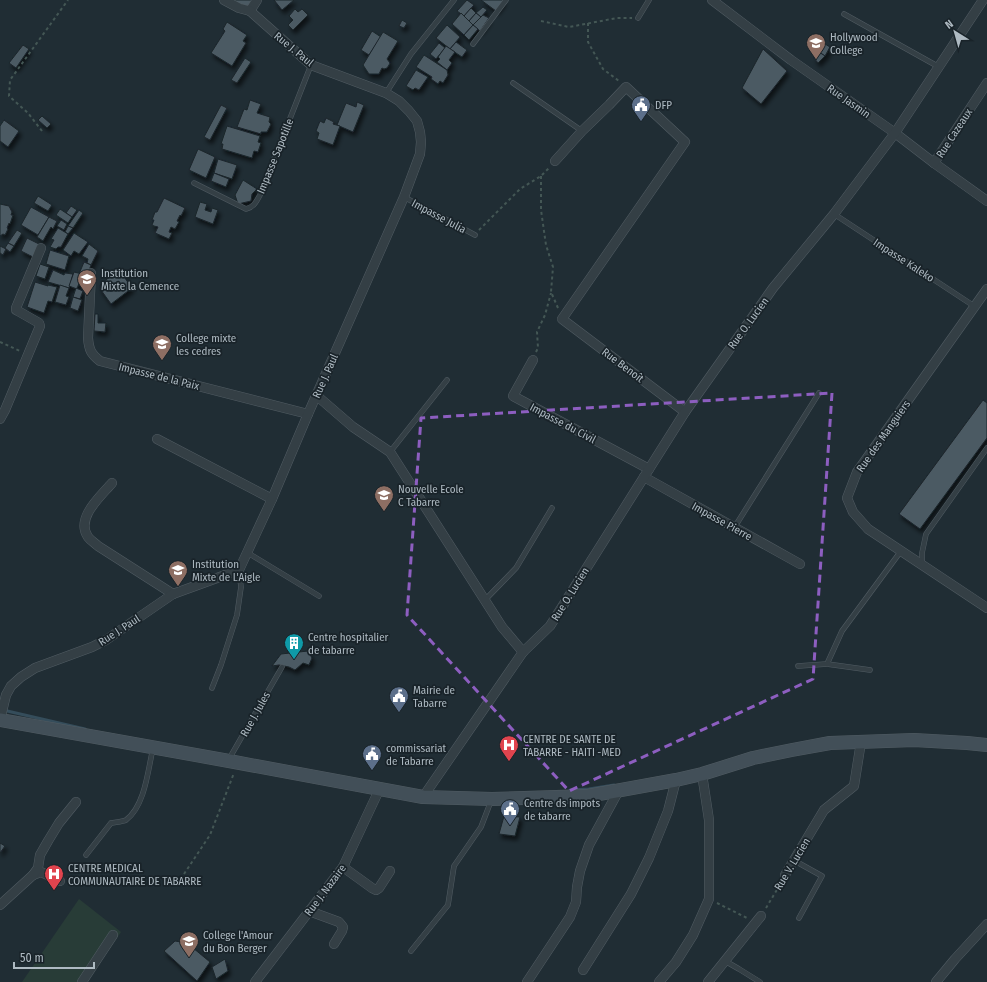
<svg xmlns="http://www.w3.org/2000/svg" width="987" height="982" font-family="'Fira Sans Condensed',sans-serif">
	<style>
		.green { fill: #283c37 }
		.lines { fill: none; stroke-linecap: round; stroke-linejoin: round }
		.stream { stroke: #354d5b; stroke-width: 3 }
		.building { fill: #4c5a63; stroke: #1b252b; filter: url(#shadow) }
		.service-casing { stroke: #515c63; stroke-width: 5.5 }
		.minor-casing { stroke: #515c63; stroke-width: 10 }
		.secondary-casing { stroke: #515c63; stroke-width: 14 }
		.path { stroke: #445755; stroke-width: 2; stroke-dasharray: 3 3; stroke-linecap: butt }
		.service { stroke: #343f45; stroke-width: 4.5 }
		.minor { stroke: #343f45; stroke-width: 9 }
		.secondary { stroke: #424f58; stroke-width: 13 }
		.marked { fill: none; stroke: #8d5ec0; stroke-width: 3; stroke-dasharray: 8 5; stroke-linejoin: round }
		.labels { text-anchor: middle; stroke-width: 3.5; stroke-linejoin: round; paint-order: stroke }
		.poi-label { font-size: 11px; fill: #aebac2; stroke: #192329; text-anchor: start }
		.street-label { font-size: 11px; fill: #aebac2; stroke: #192329 }
	</style>
	<defs>
		<filter id="shadow"><feDropShadow dx="2.5" dy="4" stdDeviation="2" flood-color="#0009"/></filter>
	</defs>
	<rect width="100%" height="100%" fill="#202d34"/>
	<polygon class="green" points="79,899 121,932 87,982 22,982"/>
	<g class="lines">
		<g class="stream">
			<polyline points="3,710 85,729"/>
			<polyline points="570,790 589,789 614,785"/>
		</g>
	</g>
	<g class="building">
		<polygon points="230,0 253,0 246,9"/>
		<polygon points="274,0 294,0 282,10"/>
		<polygon points="467,0 474,5 464,16 457,11"/>
		<polygon points="481,0 504,0 496,11"/>
		<polygon points="483,7 487,10 481,17 476,13"/>
		<polygon points="471,8 476,13 469,21 464,16"/>
		<polygon points="295,9 298,12 302,9 308,15 293,30 288,25 293,20 289,16"/>
		<polygon points="461,13 473,25 464,35 452,24"/>
		<polygon points="476,13 481,17 473,25 469,21"/>
		<polygon points="483,15 489,18 480,31 473,25"/>
		<polygon points="402,20 407,23 404,28 399,26"/>
		<polygon points="227,22 247,35 243,41 246,43 232,66 211,53 225,31 223,29"/>
		<polygon points="447,25 460,37 450,49 436,38"/>
		<polygon points="473,25 478,29 469,40 464,35"/>
		<polygon points="372,31 381,37 369,55 361,50"/>
		<polygon points="383,32 398,41 387,59 390,63 389,65 387,68 384,69 382,68 379,74 369,74 363,65"/>
		<polygon points="456,42 467,50 462,57 450,49"/>
		<polygon points="439,43 445,48 436,59 430,54"/>
		<polygon points="825,44 830,47 825,56 819,52"/>
		<polygon points="23,45 29,49 16,68 9,63"/>
		<polygon points="446,46 455,52 449,60 452,63 447,70 437,62 440,59 438,57"/>
		<polygon points="763,49 787,71 761,104 742,88"/>
		<polygon points="819,52 825,56 818,63 814,58"/>
		<polygon points="424,55 447,70 448,75 443,83 440,81 438,84 431,79 432,77 416,67"/>
		<polygon points="245,58 251,62 237,83 231,80"/>
		<polygon points="416,70 428,77 419,90 415,88 413,90 406,86"/>
		<polygon points="250,100 261,104 257,113 270,117 269,122 271,124 267,132 261,132 261,134 237,127 244,109 247,110"/>
		<polygon points="357,102 364,105 353,132 337,125 346,103 356,107"/>
		<polygon points="221,105 227,108 210,140 204,137"/>
		<polygon points="42,116 51,124 47,128 38,120"/>
		<polygon points="326,118 334,122 333,124 340,126 333,145 317,139 319,133 316,131 320,121 324,123"/>
		<polygon points="4,120 19,131 8,147 0,141 0,126"/>
		<polygon points="227,126 260,136 258,142 261,143 258,152 254,151 252,158 222,149 223,144 221,144"/>
		<polygon points="198,149 215,157 206,178 189,170"/>
		<polygon points="218,159 237,165 232,179 214,173"/>
		<polygon points="214,173 229,179 226,187 211,181"/>
		<polygon points="243,180 257,189 252,194 251,201 238,204 235,195"/>
		<polygon points="38,196 52,205 48,211 34,203"/>
		<polygon points="164,198 185,208 181,216 180,215 177,221 179,222 175,229 171,227 169,232 172,233 169,239 155,233 158,227 154,226 152,225 154,220 152,220 155,212 157,212"/>
		<polygon points="200,202 207,204 205,210 211,212 212,208 218,210 213,224 195,217"/>
		<polygon points="0,204 9,206 12,212 11,215 13,215 10,224 9,223 7,228 8,229 5,235 3,234 0,236"/>
		<polygon points="71,206 77,210 72,217 66,213"/>
		<polygon points="31,207 49,217 38,235 21,225"/>
		<polygon points="60,209 72,217 68,223 56,215"/>
		<polygon points="79,210 83,213 73,228 68,226"/>
		<polygon points="49,217 57,221 53,229 51,227 43,241 37,237"/>
		<polygon points="61,220 67,224 64,230 57,226"/>
		<polygon points="68,226 73,228 68,234 65,232"/>
		<polygon points="58,228 68,234 61,247 58,247 56,249 50,247 54,240 51,239"/>
		<polygon points="17,230 22,233 14,246 8,243"/>
		<polygon points="74,233 88,242 79,254 74,251 71,256 63,250"/>
		<polygon points="27,238 39,244 33,257 21,251"/>
		<polygon points="8,243 14,246 10,252 5,248"/>
		<polygon points="89,244 98,251 91,265 87,263 88,259 82,256"/>
		<polygon points="0,246 6,249 3,255 0,253"/>
		<polygon points="50,250 69,256 65,270 46,264"/>
		<polygon points="84,262 91,265 87,276 79,274"/>
		<polygon points="40,264 49,267 45,279 36,276"/>
		<polygon points="53,270 64,275 65,273 73,274 69,288 48,282"/>
		<polygon points="74,272 82,274 77,289 69,286"/>
		<polygon points="114,274 117,278 122,274 132,288 111,304 101,290 100,286 103,282"/>
		<polygon points="35,282 48,286 48,285 57,287 52,302 48,301 44,313 27,307"/>
		<polygon points="60,285 69,288 66,296 69,297 66,305 55,302"/>
		<polygon points="76,288 83,291 80,299 73,297"/>
		<polygon points="73,297 82,300 78,311 70,308"/>
		<polygon points="95,314 98,314 98,323 106,323 105,332 94,331"/>
		<polygon points="983,400 987,403 987,438 920,529 899,514"/>
		<polygon points="308,651 312,658 309,665 303,663 295,670 289,667 279,665 272,666 281,654"/>
		<polygon points="504,816 520,817 515,836 499,834"/>
		<polygon points="0,843 5,846 0,853"/>
		<polygon points="175,941 187,943 210,962 197,981 164,951"/>
		<polygon points="225,959 228,971 216,979 212,967"/>
	</g>
	<g class="lines">
		<g class="service-casing">
			<g id="service">
				<polyline points="844,14 939,67"/>
				<polyline points="638,18 649,0"/>
				<polyline points="473,44 506,0"/>
				<polyline points="513,83 582,131"/>
				<polyline points="386,93 411,54 454,0"/>
				<path d="M194,183L246,209C254,207 256,202 260,195L311,65"/>
				<polyline points="404,197 475,235"/>
				<polyline points="834,214 974,306"/>
				<polyline points="390,452 447,380"/>
				<polyline points="734,528 819,393"/>
				<polyline points="248,553 319,596"/>
				<polyline points="922,564 922,553 926,534 987,448"/>
				<polyline points="485,600 516,568 552,508"/>
				<polyline points="827,664 842,631 901,551"/>
				<polyline points="798,666 827,664 870,670"/>
				<polyline points="212,688 221,665 237,615 241,587 239,570"/>
				<polyline points="229,759 282,667"/>
				<path d="M86,855L111,823C115,822 122,822 126,820C145,806 148,770 153,748"/>
				<polyline points="795,861 822,876 799,918"/>
				<polyline points="411,951 448,905 454,866 481,827 491,801"/>
				<polyline points="725,961 739,969 760,982"/>
			</g>
		</g>
		<g class="minor-casing">
			<g id="minor">
				<polyline points="712,0 791,60 895,133 934,163 987,201"/>
				<polyline points="250,11 257,0"/>
				<polyline points="555,161 582,131 609,105 626,87 685,142 562,319 685,412"/>
				<polyline points="934,163 987,83"/>
				<path d="M91,273L88,338C89,350 91,354 100,361L308,414"/>
				<polyline points="987,289 857,472 847,498 853,512 868,529 987,608"/>
				<polyline points="533,360 513,396 649,469"/>
				<polyline points="316,395 353,427 390,452 502,627 523,652"/>
				<polyline points="0,419 5,410 40,326 39,323 18,311 16,310 16,308 41,248"/>
				<polyline points="157,439 272,499"/>
				<polyline points="644,477 800,564"/>
				<path d="M112,483C101,496 75,518 88,537C91,541 95,543 98,546L173,594"/>
				<polyline points="0,720 6,695 11,686 21,677 35,668 92,647 106,640 173,594 239,570 272,499 308,414 404,197 420,154 421,142 420,132 417,121 409,111 399,101 386,93 311,65 250,11 239,8 224,0"/>
				<polyline points="423,797 523,652 550,626 685,412 773,288 834,214 895,133 983,0"/>
				<polyline points="343,867 372,888 376,890 379,888 390,871"/>
				<polyline points="33,875 41,872 60,881"/>
				<polyline points="785,875 824,810 854,786 861,742"/>
				<polyline points="0,905 33,875 38,868 40,855 48,841 59,823 76,802"/>
				<polyline points="309,911 339,922 343,927 342,931 334,944"/>
				<polyline points="583,970 631,894 649,858 668,811 676,780"/>
				<polyline points="82,982 113,935"/>
				<polyline points="255,982 343,867 380,788"/>
				<polyline points="527,982 570,917 576,902 577,887 580,871 589,845 619,790"/>
				<polyline points="659,982 676,962 693,935 709,899 709,820 702,774"/>
				<polyline points="708,982 761,916"/>
				<polyline points="936,982 955,959 987,924"/>
			</g>
		</g>
		<g class="secondary-casing">
			<polyline id="secondary" points="0,720 229,761 423,797 492,799 588,796 676,780 702,774 753,758 792,750 830,743 914,740 967,743 987,745"/>
		</g>
		<g class="path">
			<polyline points="541,21 569,27 617,18 632,18"/>
			<polyline points="588,23 588,42 603,69 619,81"/>
			<polyline points="42,131 28,113 9,96 10,80 68,0"/>
			<polyline points="541,176 541,210 546,245 553,267 551,292 558,308"/>
			<polyline points="479,230 520,189 541,176 549,168"/>
			<polyline points="0,342 20,351"/>
			<polyline points="536,352 538,348 537,332 545,315 551,293"/>
			<polyline points="184,874 210,835 234,773"/>
			<polyline points="717,903 747,918"/>
			<polyline points="766,908 781,883"/>
		</g>
		<use href="#service" class="service"/>
		<use href="#minor" class="minor"/>
		<use href="#secondary" class="secondary"/>
	</g>
	<path class="marked" d="M832,393L813,679L569,791L407,615L421,418Z"/>
	<defs>
		<g id="university-pin" transform="scale(1)"><path d="M0 17L-7.5 6A9.5 9.5 0 1 1 7.5 6Z" fill="#8d6e63" stroke="#192329"/><path d="M0-5L7-2L0 1L-7-2ZM-4 1L0 2.5L4 1V4Q0 6-4 4Z" fill="#fff"/></g>
		<g id="civic-pin" transform="scale(1)"><path d="M0 17L-7.5 6A9.5 9.5 0 1 1 7.5 6Z" fill="#5c6f8a" stroke="#192329"/><path d="M-.6-6.5H3V-4.5H.6V-3L4-1V1h2V6H-6V1h2V-1L-.6-3ZM-1.2 2.5V6h2.4V2.5Z" fill="#fff"/></g>
		<g id="building-pin" transform="scale(1)"><path d="M0 17L-7.5 6A9.5 9.5 0 1 1 7.5 6Z" fill="#0f9aa8" stroke="#192329"/><path d="M-4-6H4V6H1V3H-1V6H-4ZM-2.5-4.3h1.7v1.8h-1.7ZM.8-4.3h1.7v1.8H.8ZM-2.5-1h1.7V.8h-1.7ZM.8-1h1.7V.8H.8Z" fill="#fff"/></g>
		<g id="hospital-pin" transform="scale(1)"><path d="M0 17L-7.5 6A9.5 9.5 0 1 1 7.5 6Z" fill="#e0444e" stroke="#192329"/><path d="M-5-5h3v3.5h4V-5h3V5h-3V1.5h-4V5h-3Z" fill="#fff"/></g>
	</defs>
	<g fill-rule="evenodd">
		<use href="#university-pin" x="816" y="43"/>
		<use href="#civic-pin" x="641" y="105"/>
		<use href="#university-pin" x="87" y="279"/>
		<use href="#university-pin" x="162" y="344"/>
		<use href="#university-pin" x="384" y="495"/>
		<use href="#university-pin" x="178" y="570"/>
		<use href="#building-pin" x="294" y="643"/>
		<use href="#civic-pin" x="399" y="696"/>
		<use href="#hospital-pin" x="509" y="745"/>
		<use href="#civic-pin" x="372" y="754"/>
		<use href="#civic-pin" x="510" y="809"/>
		<use href="#hospital-pin" x="54" y="874"/>
		<use href="#university-pin" x="189" y="941"/>
	</g>
	<g class="labels">
		<g class="poi-label">
			<text x="830" y="41">Hollywood<tspan x="830" dy="13">College</tspan></text>
			<text x="655" y="109">DFP</text>
			<text x="101" y="277">Institution<tspan x="101" dy="13">Mixte la Cemence</tspan></text>
			<text x="176" y="342">College mixte<tspan x="176" dy="13">les cedres</tspan></text>
			<text x="398" y="493">Nouvelle Ecole<tspan x="398" dy="13">C Tabarre</tspan></text>
			<text x="192" y="568">Institution<tspan x="192" dy="13">Mixte de L'Aigle</tspan></text>
			<text x="308" y="641">Centre hospitalier<tspan x="308" dy="13">de tabarre</tspan></text>
			<text x="413" y="694">Mairie de<tspan x="413" dy="13">Tabarre</tspan></text>
			<text x="523" y="743">CENTRE DE SANTE DE<tspan x="523" dy="13">TABARRE - HAITI -MED</tspan></text>
			<text x="386" y="752">commissariat<tspan x="386" dy="13">de Tabarre</tspan></text>
			<text x="524" y="807">Centre ds impots<tspan x="524" dy="13">de tabarre</tspan></text>
			<text x="68" y="872">CENTRE MEDICAL<tspan x="68" dy="13">COMMUNAUTAIRE DE TABARRE</tspan></text>
			<text x="203" y="939">College l'Amour<tspan x="203" dy="13">du Bon Berger</tspan></text>
		</g>
		<g class="street-label">
			<text transform="translate(294 49) rotate(39)" y="4">Rue J. Paul</text>
			<text transform="translate(849 101) rotate(35)" y="4">Rue Jasmin</text>
			<text transform="translate(954 133) rotate(-57)" y="4">Rue Cazeaux</text>
			<text transform="translate(275 156) rotate(-68)" y="4">Impasse Sapotille</text>
			<text transform="translate(439 216) rotate(28)" y="4">Impasse Julia</text>
			<text transform="translate(904 260) rotate(33)" y="4">Impasse Kaleko</text>
			<text transform="translate(748 323) rotate(-54)" y="4">Rue O. Lucien</text>
			<text transform="translate(623 365) rotate(37)" y="4">Rue Benoît</text>
			<text transform="translate(159 376) rotate(14)" y="4">Impasse de la Paix</text>
			<text transform="translate(325 376) rotate(-66)" y="4">Rue J. Paul</text>
			<text transform="translate(563 423) rotate(28)" y="4">Impasse du Civil</text>
			<text transform="translate(883 436) rotate(-55)" y="4">Rue des Manguiers</text>
			<text transform="translate(722 521) rotate(29)" y="4">Impasse Pierre</text>
			<text transform="translate(570 594) rotate(-58)" y="4">Rue O. Lucien</text>
			<text transform="translate(119 630) rotate(-33)" y="4">Rue J. Paul</text>
			<text transform="translate(255 714) rotate(-61)" y="4">Rue J. Jules</text>
			<text transform="translate(792 864) rotate(-59)" y="4">Rue V. Lucien</text>
			<text transform="translate(325 890) rotate(-53)" y="4">Rue J. Nazaire</text>
		</g>
	</g>
	<g transform="translate(955 32) rotate(323)" stroke="#192329" stroke-width="3" paint-order="stroke">
	<path d="M0-3L7 15L0 10L-7 15Z" fill="#aebac2"/>
	<text y="-6" font-size="11" font-weight="bold" text-anchor="middle" fill="#aebac2">N</text>
	</g>
	<path d="M14 962v6h80v-6" fill="none" stroke="#aebac2" stroke-width="2"/>
	<text x="20" y="962" font-size="12" fill="#aebac2" stroke="#192329" stroke-width="3" paint-order="stroke">50 m</text>
</svg>
